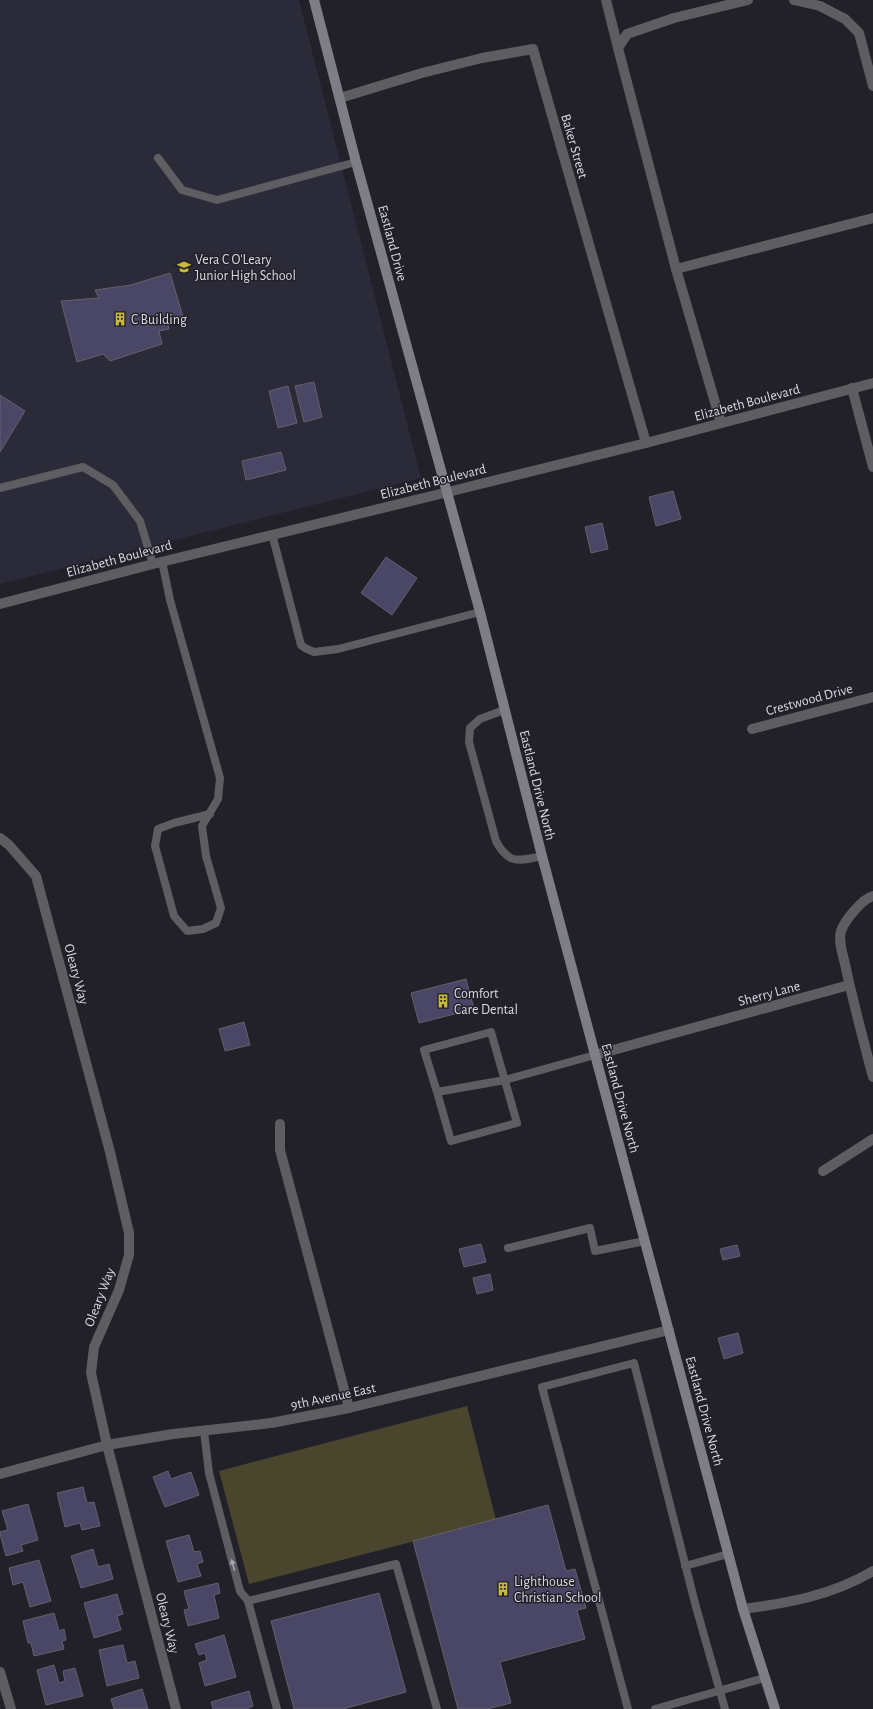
<svg xmlns="http://www.w3.org/2000/svg" width="873" height="1709" font-family="'Alegreya Sans',sans-serif">
	<style>
		.built { fill: #2b2a39 }
		.green { fill: #49462d }
		.building { fill: #4a4766; stroke: #62616b }
		.lines { fill: none; stroke-linecap: round; stroke-linejoin: round }
		.service { stroke: #5d5d62; stroke-width: 8 }
		.minor { stroke: #5d5d62; stroke-width: 10 }
		.tertiary { stroke: #5d5d62; stroke-width: 10 }
		.secondary { stroke: #7e7e86; stroke-width: 10 }
		.oneway { fill: #a7a7ad }
		.labels { text-anchor: middle; stroke-width: 3; stroke-linejoin: round; paint-order: stroke }
		.street-label { font-size: 14px; fill: #d9d9df; stroke: #22212a }
		.poi-label { font-size: 14px; fill: #d9d9df; stroke: #22212a; text-anchor: start }
	</style>
	<rect width="100%" height="100%" fill="#22212a"/>
	<polygon class="built" points="0,0 299,0 421,478 0,584"/>
	<polygon class="green" points="467,1406 496,1520 249,1584 219,1471"/>
	<g class="building">
		<polygon points="170,273 183,317 167,320 169,329 159,331 162,344 110,361 103,354 77,362 61,301 99,298 95,290 131,285"/>
		<polygon points="314,382 322,417 304,422 295,386"/>
		<polygon points="288,386 297,423 278,428 269,391"/>
		<polygon points="0,395 25,411 0,452"/>
		<polygon points="281,452 286,470 246,480 242,461"/>
		<polygon points="673,491 681,519 656,526 649,497"/>
		<polygon points="602,523 608,549 591,553 585,527"/>
		<polygon points="386,557 417,578 392,615 361,593"/>
		<polygon points="466,979 474,1009 419,1023 411,993"/>
		<polygon points="244,1022 250,1045 225,1051 219,1029"/>
		<polygon points="481,1244 486,1262 464,1267 459,1249"/>
		<polygon points="737,1245 740,1256 723,1260 720,1249"/>
		<polygon points="490,1274 493,1290 477,1294 473,1278"/>
		<polygon points="738,1333 743,1353 724,1359 718,1338"/>
		<polygon points="168,1471 171,1479 191,1472 199,1495 165,1507 153,1477"/>
		<polygon points="83,1487 87,1503 94,1502 100,1526 82,1530 80,1523 65,1527 57,1493"/>
		<polygon points="28,1504 38,1540 21,1545 23,1551 6,1556 0,1534 0,1532 8,1530 2,1511"/>
		<polygon points="548,1505 566,1571 575,1569 586,1608 577,1610 585,1639 500,1662 511,1703 487,1709 458,1709 413,1541"/>
		<polygon points="189,1535 194,1552 200,1551 203,1562 197,1564 201,1576 178,1582 166,1541"/>
		<polygon points="93,1549 98,1567 109,1564 113,1579 81,1588 71,1556"/>
		<polygon points="39,1560 51,1601 30,1607 23,1582 13,1585 9,1568"/>
		<polygon points="218,1583 220,1593 214,1595 219,1618 188,1626 184,1610 189,1609 184,1591"/>
		<polygon points="379,1593 406,1692 343,1709 294,1709 271,1621"/>
		<polygon points="117,1594 123,1614 117,1616 121,1630 94,1638 84,1603"/>
		<polygon points="54,1613 59,1631 64,1629 66,1640 62,1641 64,1649 34,1656 31,1643 28,1643 23,1621"/>
		<polygon points="224,1635 236,1677 205,1686 199,1663 207,1660 205,1653 199,1655 195,1644"/>
		<polygon points="123,1645 127,1663 135,1661 139,1678 107,1686 99,1650"/>
		<polygon points="54,1665 59,1683 65,1681 63,1671 75,1668 83,1696 46,1705 37,1670"/>
		<polygon points="142,1689 148,1709 114,1709 111,1699"/>
		<polygon points="249,1691 253,1706 247,1709 213,1709 211,1702"/>
	</g>
	<g class="lines">
		<g class="service">
			<polyline points="158,158 182,190 217,200 356,162"/>
			<polyline points="0,488 83,467 113,485 140,521 153,564"/>
			<polyline points="272,534 301,645 305,648 314,652 338,649 480,612"/>
			<polyline points="162,561 170,600 220,778 218,799 202,826 206,856 221,908 216,923 203,929 187,931 174,916 155,846 158,829 174,823 210,814"/>
			<path d="M504,710L480,719L470,728L469,742L496,841C509,865 518,861 542,856"/>
			<polyline points="437,1092 451,1141 517,1123 491,1032 424,1050 437,1092 505,1080 595,1055"/>
			<polyline points="508,1248 590,1228 595,1251 645,1241"/>
			<polyline points="204,1431 209,1473 240,1591 248,1601"/>
			<polyline points="685,1566 728,1554"/>
			<polyline points="277,1709 248,1601 396,1564 437,1709"/>
			<polyline points="628,1709 542,1387 634,1363 696,1607 725,1709"/>
			<polyline points="655,1709 764,1678"/>
		</g>
		<g class="minor">
			<polyline points="606,0 618,48"/>
			<polyline points="794,0 820,6 845,19 859,33 873,86"/>
			<polyline points="340,98 422,73 482,58 533,49 646,443"/>
			<polyline points="676,269 873,218"/>
			<polyline points="852,388 873,467"/>
			<polyline points="721,423 676,269 618,48 627,34 674,18 748,0"/>
			<polyline points="0,604 153,564 448,492"/>
			<polyline points="752,729 873,697"/>
			<polyline points="0,838 9,845 36,876 110,1152 129,1233 129,1255 119,1290 94,1347 91,1373 107,1445 176,1709"/>
			<path d="M873,896C862,899 845,920 841,931C838,941 843,955 845,964C853,1002 863,1039 873,1077"/>
			<polyline points="595,1055 849,985"/>
			<polyline points="280,1124 280,1150 349,1408"/>
			<polyline points="823,1171 873,1139"/>
			<polyline points="0,1474 107,1445 173,1434 271,1423 349,1408 669,1330"/>
			<path d="M743,1609C789,1603 833,1595 873,1571"/>
			<polyline points="0,1672 11,1709"/>
		</g>
		<polyline class="tertiary" points="448,492 646,443 873,383"/>
		<polyline class="secondary" points="314,0 356,162 480,612 542,856 743,1609 775,1709"/>
	</g>
	<defs><path id="oneway-solid" d="M-6-.8H1V-3.2L6.5 0L1 3.2V.8H-6Z"/></defs>
	<use class="oneway" href="#oneway-solid" transform="translate(233 1565) rotate(-105)"/>
	<defs>
		<g id="school-bare" transform="scale(1.08)"><path d="M0-5L7-2L0 1L-7-2ZM-4 1L0 2.5L4 1V4Q0 6-4 4Z" fill="#c8bb3b" stroke="#22212a" stroke-width="2.5" paint-order="stroke"/></g>
		<g id="building-bare" transform="scale(1.08)"><path d="M-4-6H4V6H1V3H-1V6H-4ZM-2.5-4.3h1.7v1.8h-1.7ZM.8-4.3h1.7v1.8H.8ZM-2.5-1h1.7V.8h-1.7ZM.8-1h1.7V.8H.8Z" fill="#c8bb3b" stroke="#22212a" stroke-width="2.5" paint-order="stroke"/></g>
	</defs>
	<g fill-rule="evenodd">
		<use href="#school-bare" x="184" y="267"/>
		<use href="#building-bare" x="120" y="319"/>
		<use href="#building-bare" x="443" y="1001"/>
		<use href="#building-bare" x="503" y="1589"/>
	</g>
	<g class="labels">
		<g class="street-label">
			<text transform="translate(575 146) rotate(74)" y="5">Baker Street</text>
			<text transform="translate(393 243) rotate(75)" y="5">Eastland Drive</text>
			<text transform="translate(747 402) rotate(-15)" y="5">Elizabeth Boulevard</text>
			<text transform="translate(433 481) rotate(-14)" y="5">Elizabeth Boulevard</text>
			<text transform="translate(119 558) rotate(-15)" y="5">Elizabeth Boulevard</text>
			<text transform="translate(809 699) rotate(-15)" y="5">Crestwood Drive</text>
			<text transform="translate(538 785) rotate(76)" y="5">Eastland Drive North</text>
			<text transform="translate(77 974) rotate(75)" y="5">Oleary Way</text>
			<text transform="translate(769 993) rotate(-15)" y="5">Sherry Lane</text>
			<text transform="translate(621 1098) rotate(75)" y="5">Eastland Drive North</text>
			<text transform="translate(99 1297) rotate(-69)" y="5">Oleary Way</text>
			<text transform="translate(333 1396) rotate(-12)" y="5">9th Avenue East</text>
			<text transform="translate(705 1411) rotate(75)" y="5">Eastland Drive North</text>
			<text transform="translate(168 1623) rotate(76)" y="5">Oleary Way</text>
		</g>
		<g class="poi-label">
			<text x="195" y="264">Vera C O'Leary<tspan x="195" dy="16">Junior High School</tspan></text>
			<text x="131" y="324">C Building</text>
			<text x="454" y="998">Comfort<tspan x="454" dy="16">Care Dental</tspan></text>
			<text x="514" y="1586">Lighthouse<tspan x="514" dy="16">Christian School</tspan></text>
		</g>
	</g>
</svg>
